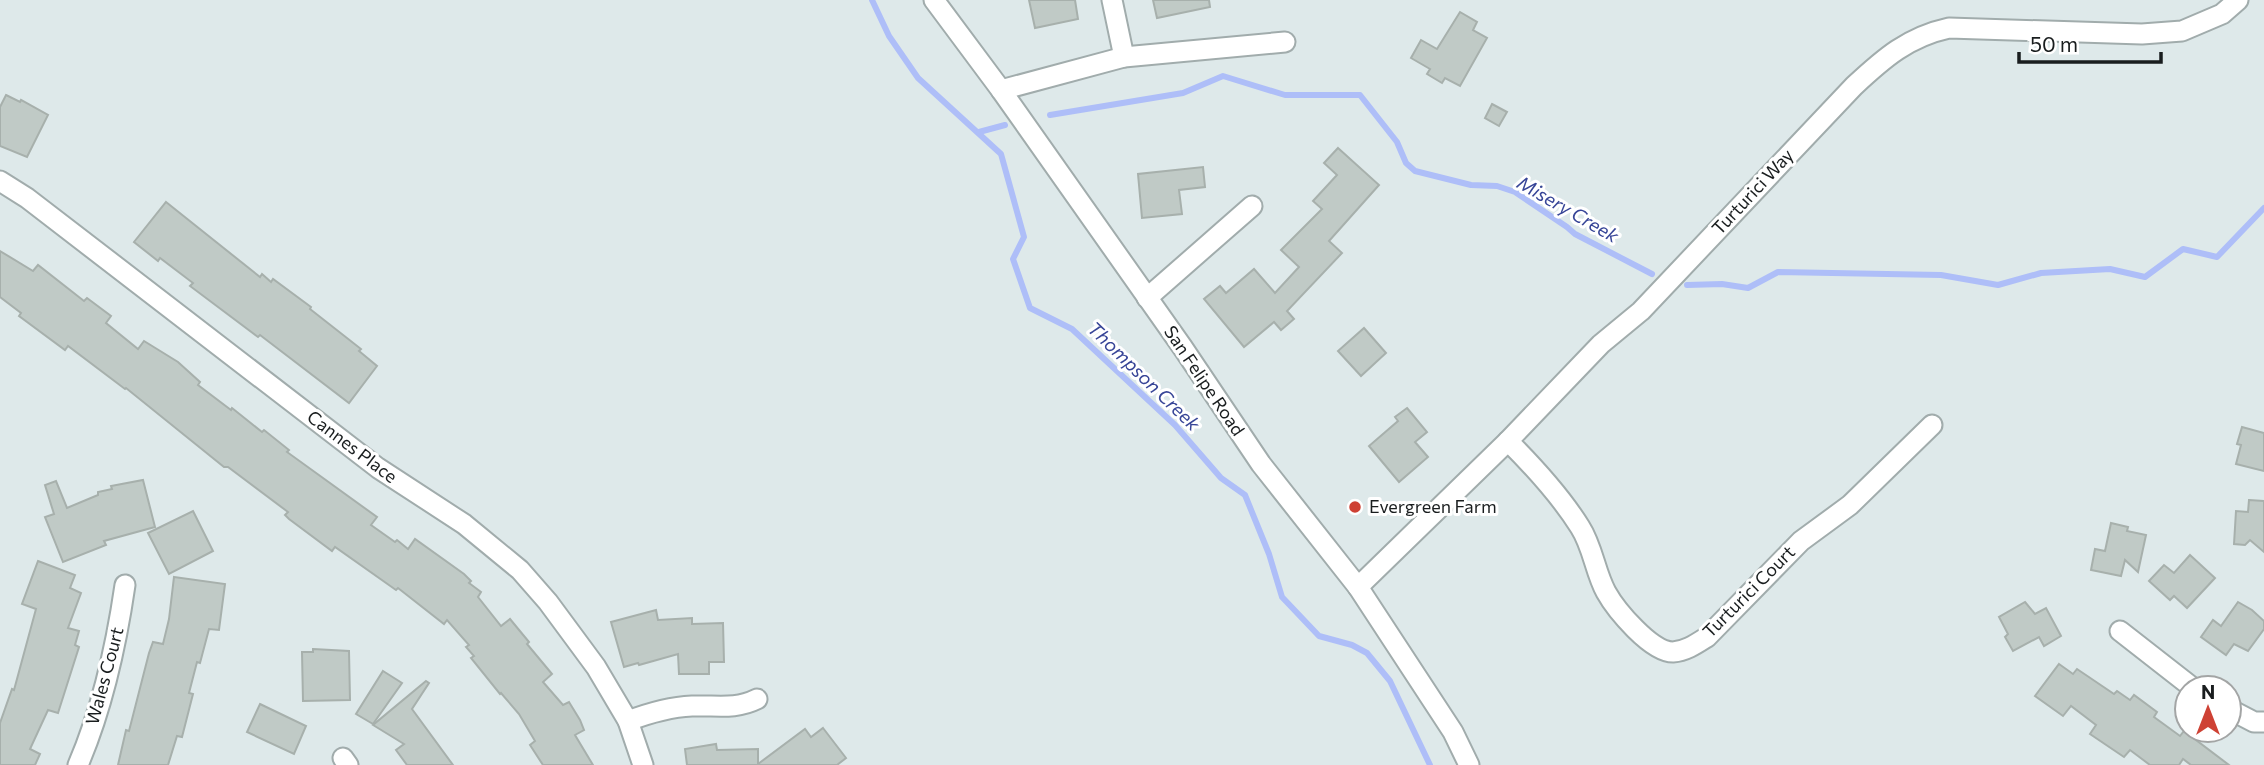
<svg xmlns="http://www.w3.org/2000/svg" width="2264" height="765" font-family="Commissioner,sans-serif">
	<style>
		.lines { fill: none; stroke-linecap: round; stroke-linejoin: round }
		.stream { stroke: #aebef8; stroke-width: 6 }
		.building { fill: #c0cac6; stroke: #a7b0ac; stroke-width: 2 }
		.minor-casing { stroke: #a1acac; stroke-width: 23 }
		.minor { stroke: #fff; stroke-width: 19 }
		.poi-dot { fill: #ce4134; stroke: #fff; stroke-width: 2.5 }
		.labels { text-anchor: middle; stroke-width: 6; stroke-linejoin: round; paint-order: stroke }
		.street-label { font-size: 18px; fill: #191d1e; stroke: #fff }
		.poi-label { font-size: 18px; fill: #191d1e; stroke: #fff; text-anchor: start }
		.water-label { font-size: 19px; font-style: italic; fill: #374597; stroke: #fff }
	</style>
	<rect width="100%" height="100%" fill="#dee9ea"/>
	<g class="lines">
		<g class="stream">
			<polyline points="872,0 889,36 918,78 1001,154 1024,237 1013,259 1030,308 1072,329 1175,425 1221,478 1245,495 1269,554 1282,597 1319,636 1352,645 1367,653 1390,681 1430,765"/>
			<polyline points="1050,115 1183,93 1223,76 1285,95 1360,95 1397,142 1406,163 1415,171 1471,185 1497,186 1515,192 1567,227 1575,234 1652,274"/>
			<polyline points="979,132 1005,125"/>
			<polyline points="1687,285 1722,284 1748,288 1778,272 1941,275 1998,285 2041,273 2110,269 2145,277 2183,249 2217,257 2264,208"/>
		</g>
	</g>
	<g class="building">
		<polygon points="1029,0 1075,0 1078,19 1035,28"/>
		<polygon points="1153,0 1209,0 1210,7 1157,18"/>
		<polygon points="1460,12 1477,22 1473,30 1487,38 1460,86 1445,78 1442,83 1427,74 1430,69 1411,58 1421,40 1437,49"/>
		<polygon points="6,95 20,102 21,100 48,115 27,157 0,146 0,107"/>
		<polygon points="1492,104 1507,112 1499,126 1485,118"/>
		<polygon points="1338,148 1379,185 1329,241 1342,253 1287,311 1294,319 1281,330 1274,322 1244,347 1204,299 1220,286 1226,293 1254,269 1275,293 1299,267 1281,250 1322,209 1313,201 1337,175 1324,163"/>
		<polygon points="1203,167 1205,187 1179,190 1182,214 1142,218 1138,174"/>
		<polygon points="166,202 260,277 262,274 271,282 273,279 311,307 310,309 361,349 359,351 377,366 349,403 260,335 258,337 190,286 193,283 160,258 158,261 134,242"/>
		<polygon points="0,251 33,271 38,265 84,301 87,298 111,316 106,323 138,349 144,341 178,362 200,382 198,385 231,410 232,408 262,432 264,430 289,450 287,452 377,517 371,525 395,542 397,540 408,549 415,539 464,574 471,581 469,583 481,592 478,597 501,626 510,619 529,642 527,644 552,674 543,682 563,705 569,702 580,720 584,730 575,735 593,765 543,765 530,745 535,741 519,714 501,693 500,694 471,658 474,656 466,647 469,645 447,620 444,624 398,588 396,590 335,547 332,551 289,519 285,515 288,512 228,467 224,467 126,388 125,389 68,346 65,350 19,316 21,313 0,297"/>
		<polygon points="1364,328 1386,353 1361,376 1338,351"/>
		<polygon points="1407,408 1427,432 1415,442 1428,457 1399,482 1369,446 1398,421 1395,417"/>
		<polygon points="2242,427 2264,433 2264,471 2236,464 2241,445 2237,444"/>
		<polygon points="143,480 155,527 104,541 106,545 63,562 45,517 54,514 45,485 56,481 67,508 98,495 98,492 112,489 111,486"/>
		<polygon points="2249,500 2264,501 2264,552 2250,540 2245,545 2234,544 2236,511 2248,512"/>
		<polygon points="193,511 213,551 169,574 148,533"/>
		<polygon points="2111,523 2128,527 2127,531 2146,535 2138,572 2125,560 2121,576 2091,570 2095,549 2105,551"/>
		<polygon points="2190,555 2215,578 2187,608 2174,596 2170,600 2149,581 2164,565 2174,573"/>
		<polygon points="38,561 75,575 70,588 81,593 68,628 79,631 75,645 79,647 58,713 48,710 30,749 40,754 35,765 0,765 0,723 12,689 14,690 36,609 22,604"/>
		<polygon points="174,577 225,584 219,630 209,629 200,663 197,662 189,693 193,694 182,737 177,736 168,765 118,765 126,730 129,731 149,653 153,642 163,644 169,619"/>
		<polygon points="2025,602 2035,614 2046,608 2061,636 2044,646 2039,637 2013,651 2005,637 2008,634 1999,617"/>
		<polygon points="2238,602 2252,610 2264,621 2264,629 2248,651 2234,644 2226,655 2201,637 2213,620 2221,626"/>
		<polygon points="656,610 658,620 692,618 692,624 723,623 724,662 709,662 709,674 679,674 678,654 639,665 638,663 624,667 611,622"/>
		<polygon points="313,649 349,651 350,700 303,701 302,652 313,652"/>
		<polygon points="2059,664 2073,674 2077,669 2114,694 2117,691 2130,700 2134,695 2157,712 2154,717 2180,736 2184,731 2229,765 2191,765 2183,759 2179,765 2150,765 2130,750 2124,757 2090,734 2096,725 2071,706 2063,716 2035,696"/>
		<polygon points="383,671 402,683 373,724 356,714"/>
		<polygon points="426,681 429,683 412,709 453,765 407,765 396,750 404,744 373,725"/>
		<polygon points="260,704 306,726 294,754 247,732"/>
		<polygon points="823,728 846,758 837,765 687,765 685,749 716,744 717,750 758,749 758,764 805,729 811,737"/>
	</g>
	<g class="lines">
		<g class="minor-casing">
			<g id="minor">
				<polyline points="934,0 1001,90 1183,348 1261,464 1358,587 1453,732 1469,765"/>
				<polyline points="1112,0 1124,57"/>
				<polyline points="1001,90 1124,57 1285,42"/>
				<polyline points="0,181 27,198 378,468 464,524 520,570 548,602 596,667 628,721 643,765"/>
				<polyline points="1147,298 1252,206"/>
				<path d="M1508,441C1535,468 1560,495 1580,527C1593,547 1595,572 1606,592C1616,610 1651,652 1673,652C1686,651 1696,644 1707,637L1801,541L1850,505L1932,425"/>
				<path d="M1358,587L1508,441L1601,344L1641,311L1854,86C1884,58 1908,37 1949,28L2142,34L2182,31L2222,14L2238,0"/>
				<polyline points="2120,631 2193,688"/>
				<polyline points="2229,709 2254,722 2264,722"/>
				<path d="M628,721C649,713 669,707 692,706C716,705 735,710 757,699"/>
				<polyline points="343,758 348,765"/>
				<path d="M78,765C103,707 116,647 125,585"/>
			</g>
		</g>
		<use href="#minor" class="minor"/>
	</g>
	<circle class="poi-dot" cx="1355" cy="507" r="7"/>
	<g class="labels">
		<g class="street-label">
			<text transform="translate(1753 192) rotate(-47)" y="6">Turturici Way</text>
			<text transform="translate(1204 381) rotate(56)" y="6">San Felipe Road</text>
			<text transform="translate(352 447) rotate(37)" y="6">Cannes Place</text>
			<text transform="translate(1749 592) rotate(-45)" y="6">Turturici Court</text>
			<text transform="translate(105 676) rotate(-75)" y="6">Wales Court</text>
		</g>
		<g class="poi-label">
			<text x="1369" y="513">Evergreen Farm</text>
		</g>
		<g class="water-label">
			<text transform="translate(1568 209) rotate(30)" y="7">Misery Creek</text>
			<text transform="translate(1144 376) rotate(44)" y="7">Thompson Creek</text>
		</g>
	</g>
	<g transform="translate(2208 709)"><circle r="33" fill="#ffffff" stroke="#a3a5a5" stroke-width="2"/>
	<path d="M0-5L12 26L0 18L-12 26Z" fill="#ce4134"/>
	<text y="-10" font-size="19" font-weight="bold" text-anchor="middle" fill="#191d1e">N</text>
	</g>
	<path d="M2019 52v10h142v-10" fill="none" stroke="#191d1e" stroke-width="3.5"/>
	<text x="2030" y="52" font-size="21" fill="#191d1e" stroke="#ffffff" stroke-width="5" paint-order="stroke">50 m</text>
</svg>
